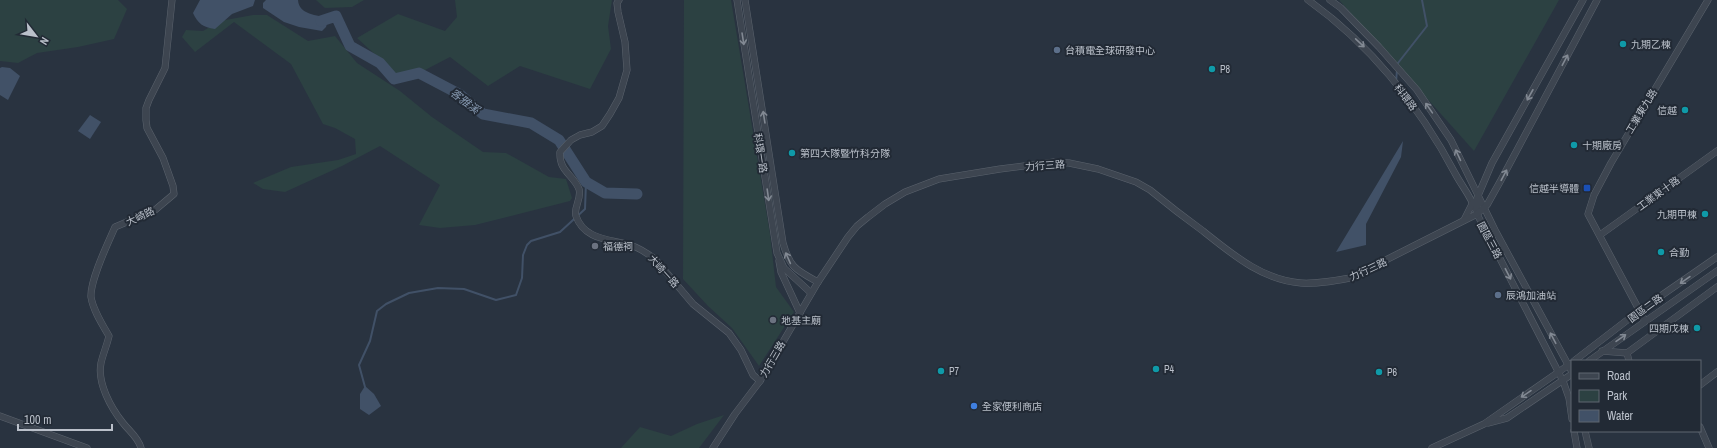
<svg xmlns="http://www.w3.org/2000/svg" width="1717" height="448" font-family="'Archivo Narrow','Noto Sans TC',sans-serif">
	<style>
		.green { fill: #2c4142 }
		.water { fill: #415167 }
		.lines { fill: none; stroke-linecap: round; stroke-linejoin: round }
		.stream { stroke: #415167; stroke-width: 2 }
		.river { stroke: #415167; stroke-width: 11 }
		.minor-casing { stroke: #5b636d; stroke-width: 7 }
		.minor { stroke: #3d4550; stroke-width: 6 }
		.oneway { stroke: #828993 }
		.culture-dot { fill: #0f9aa8; stroke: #222a35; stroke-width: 1.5 }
		.service-dot { fill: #5c6f8a; stroke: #222a35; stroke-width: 1.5 }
		.transit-dot { fill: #1a4fb4; stroke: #222a35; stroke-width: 1.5 }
		.worship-dot { fill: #6b7280; stroke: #222a35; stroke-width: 1.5 }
		.shop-dot { fill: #3f7fe0; stroke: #222a35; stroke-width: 1.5 }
		.labels { text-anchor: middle; stroke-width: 4; stroke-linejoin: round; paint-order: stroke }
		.poi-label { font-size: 10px; fill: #bac0ca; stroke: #222a35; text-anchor: start }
		.street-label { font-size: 10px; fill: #bac0ca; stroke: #222a35 }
		.water-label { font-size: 11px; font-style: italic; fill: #8497ae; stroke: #222a35 }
	</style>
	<rect width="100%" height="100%" fill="#293340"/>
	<g class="green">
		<polygon points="0,0 118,0 127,9 114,39 78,47 37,53 18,63 0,61"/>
		<polygon points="316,0 364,0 352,7 325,8"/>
		<polygon points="455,0 612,0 608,26 611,49 590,89 520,66 488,86 450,57 404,81 357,38 398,14 445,31 457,17"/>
		<polygon points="684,0 731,0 770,234 776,287 794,312 759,366 732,328 708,306 683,279"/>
		<polygon points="1339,0 1559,0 1474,151"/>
		<polygon points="253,15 267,15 308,41 335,36 357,63 400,91 432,117 483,152 506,153 549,177 566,179 572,198 570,201 475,225 440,228 419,225 440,185 380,146 342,166 285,192 263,189 253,183 291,167 338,160 356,154 355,139 335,128 323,124 291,64 234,22 195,52 182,37 186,30 203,31 220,21"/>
		<polygon points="724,415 699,448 621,448 640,427 671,436 697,424"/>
	</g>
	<g class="water">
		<path d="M200,0H255L253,6L232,14L215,29C203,27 198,24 193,13Z"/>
		<path d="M266,0H298C299,15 317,15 329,18L326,27L322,31L299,27L284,22L263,8V3Z"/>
		<polygon points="2,67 10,68 20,76 8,100 0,95 0,68"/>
		<polygon points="90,115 101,122 90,139 78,131"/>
		<polygon points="1403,141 1401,157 1366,224 1366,245 1336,252"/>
		<polygon points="365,386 374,394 381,406 369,415 360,409 360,394"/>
	</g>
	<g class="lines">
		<g class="stream">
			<polyline points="1397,66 1398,63 1427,26 1422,0"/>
			<polyline points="1396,82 1397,70"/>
			<polyline points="365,387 359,365 370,341 377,311 386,304 409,293 438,288 464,289 496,300 516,295 522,278 523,255 527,245 531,241 560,232 585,209 586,182"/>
		</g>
		<polyline class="river" points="321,21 336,16 350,46 380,63 394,79 419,73 459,94 483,114 531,123 559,140 586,182 605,193 637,194"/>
		<g class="minor-casing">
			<g id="minor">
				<path d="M619,0L617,3L618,12L625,42L627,70L619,98L610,114L602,126L592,132L580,135L571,140L560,152C559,172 573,174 579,189C582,199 573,208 576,216C584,240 610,239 630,245C640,248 647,253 655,259L693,304L729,333L741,350L753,375L760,381"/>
				<polyline points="737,0 777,253 784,268 811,293"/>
				<path d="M745,0L783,243C790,268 796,270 818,282"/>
				<path d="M1308,0C1371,45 1420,107 1456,175C1462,186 1471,197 1475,209"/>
				<polyline points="1330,0 1341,8 1379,47 1417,90 1451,140 1496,232 1572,372"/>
				<polyline points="1464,220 1473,202"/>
				<polyline points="1600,235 1717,151"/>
				<polyline points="779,261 781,272 800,313"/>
				<polyline points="1645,321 1588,214 1594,195 1611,163 1708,0"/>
				<polyline points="1602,351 1627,353 1717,287"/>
				<polyline points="1627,353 1629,361"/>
				<polyline points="1574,361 1639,311 1717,257"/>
				<polyline points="1589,361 1717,271"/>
				<polyline points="1700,385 1717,372"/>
				<polyline points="0,416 87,448"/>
				<polyline points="1572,419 1569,398 1563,381 1477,214 1477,198 1492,163 1583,0"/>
				<polyline points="1488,423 1507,418 1572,374"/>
				<polyline points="1700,427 1709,448"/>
				<polyline points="1574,431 1577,448"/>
				<polyline points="1585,431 1589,448"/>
				<path d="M141,448C138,437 130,432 123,423C111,408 97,383 101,363C103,354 107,345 109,336C102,324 93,310 91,297C90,280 108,243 115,227L155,210L174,194L173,186L163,158L147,128L146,120V108L149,100L165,68L172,0"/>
				<path d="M713,448L735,414L760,381L818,282L848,237L857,226L868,217L885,204L905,192L939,179L1000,169L1054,162L1069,163L1098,169L1136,182L1150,190C1167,204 1185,218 1203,231C1232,254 1262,280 1301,283C1318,284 1334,281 1350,278L1477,214L1487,205L1501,180L1597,0"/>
				<polyline points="1432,448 1484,424 1570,364"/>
			</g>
		</g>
		<use href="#minor" class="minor"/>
	</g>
	<defs><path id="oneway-shaft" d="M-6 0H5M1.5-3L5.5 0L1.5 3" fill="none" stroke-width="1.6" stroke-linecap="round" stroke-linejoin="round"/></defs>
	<g class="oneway">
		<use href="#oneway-shaft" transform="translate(743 39) rotate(81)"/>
		<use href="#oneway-shaft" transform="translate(1360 43) rotate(43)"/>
		<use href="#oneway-shaft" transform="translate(1565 60) rotate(-62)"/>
		<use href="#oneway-shaft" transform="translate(1530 95) rotate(119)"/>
		<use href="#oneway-shaft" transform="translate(1429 108) rotate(-125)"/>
		<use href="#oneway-shaft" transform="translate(764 117) rotate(-99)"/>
		<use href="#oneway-shaft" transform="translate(1458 155) rotate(-115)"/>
		<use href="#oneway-shaft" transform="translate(1504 175) rotate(-62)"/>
		<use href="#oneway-shaft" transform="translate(768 195) rotate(82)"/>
		<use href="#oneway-shaft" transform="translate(788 258) rotate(-114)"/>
		<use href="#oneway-shaft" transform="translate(1508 274) rotate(63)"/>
		<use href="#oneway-shaft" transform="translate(1685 280) rotate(145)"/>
		<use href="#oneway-shaft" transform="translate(1553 338) rotate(-118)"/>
		<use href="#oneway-shaft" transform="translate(1621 338) rotate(-35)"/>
		<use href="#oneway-shaft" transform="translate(1526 394) rotate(146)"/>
	</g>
	<g class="culture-dot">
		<circle cx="1623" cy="44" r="4"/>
		<circle cx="1212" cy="69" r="4"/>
		<circle cx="1685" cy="110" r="4"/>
		<circle cx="1574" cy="145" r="4"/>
		<circle cx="792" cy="153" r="4"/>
		<circle cx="1705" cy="214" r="4"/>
		<circle cx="1661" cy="252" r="4"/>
		<circle cx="1697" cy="328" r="4"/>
		<circle cx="1156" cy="369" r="4"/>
		<circle cx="941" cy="371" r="4"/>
		<circle cx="1379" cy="372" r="4"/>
	</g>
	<g class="service-dot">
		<circle cx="1057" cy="50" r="4"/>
		<circle cx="1498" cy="295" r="4"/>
	</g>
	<rect class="transit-dot" x="1583" y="184" width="8" height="8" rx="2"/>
	<g class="worship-dot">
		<circle cx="595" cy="246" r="4"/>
		<circle cx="773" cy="320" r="4"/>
	</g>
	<circle class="shop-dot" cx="974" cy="406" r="4"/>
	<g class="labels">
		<g class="poi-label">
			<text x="1631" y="48">九期乙棟</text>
			<text x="1065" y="54">台積電全球研發中心</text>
			<text x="1220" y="73">P8</text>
			<text x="1677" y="114" text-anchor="end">信越</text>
			<text x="1582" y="149">十期廠房</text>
			<text x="800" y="157">第四大隊暨竹科分隊</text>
			<text x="1579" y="192" text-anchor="end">信越半導體</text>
			<text x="1697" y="218" text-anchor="end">九期甲棟</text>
			<text x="603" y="250">福德祠</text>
			<text x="1669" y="256">合勤</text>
			<text x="1506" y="299">辰鴻加油站</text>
			<text x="781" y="324">地基主廟</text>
			<text x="1689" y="332" text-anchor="end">四期戊棟</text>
			<text x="1164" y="373">P4</text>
			<text x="949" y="375">P7</text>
			<text x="1387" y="376">P6</text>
			<text x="982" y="410">全家便利商店</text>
		</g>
		<g class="street-label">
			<text transform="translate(1406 97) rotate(53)" y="4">科環路</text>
			<text transform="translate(1641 111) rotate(-59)" y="4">工業東九路</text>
			<text transform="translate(761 153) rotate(81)" y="4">科環一路</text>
			<text transform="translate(1045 165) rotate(-4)" y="4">力行三路</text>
			<text transform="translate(1658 193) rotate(-36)" y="4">工業東十路</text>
			<text transform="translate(140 216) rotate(-25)" y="4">大崎路</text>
			<text transform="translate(1490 240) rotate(62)" y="4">園區三路</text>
			<text transform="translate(1368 269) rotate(-25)" y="4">力行三路</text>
			<text transform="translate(664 271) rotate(48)" y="4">大崎一路</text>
			<text transform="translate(1645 308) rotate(-36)" y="4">園區二路</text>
			<text transform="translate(772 359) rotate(-60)" y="4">力行三路</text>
		</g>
		<g class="water-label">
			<text transform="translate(465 101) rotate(37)" y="4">客雅溪</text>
		</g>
	</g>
	<rect x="1571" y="360" width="130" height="72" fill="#222a35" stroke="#5f6671"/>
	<rect x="1579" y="373" width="20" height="6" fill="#3d4550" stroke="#5f6671"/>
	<text x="1607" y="380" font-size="12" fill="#bac0ca">Road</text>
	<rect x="1579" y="390" width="20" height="12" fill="#2c4142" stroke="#5f6671"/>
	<text x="1607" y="400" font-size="12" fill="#bac0ca">Park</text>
	<rect x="1579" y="410" width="20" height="12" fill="#415167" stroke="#5f6671"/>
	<text x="1607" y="420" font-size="12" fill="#bac0ca">Water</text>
	<g transform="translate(36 36) rotate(121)" stroke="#222a35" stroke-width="3" paint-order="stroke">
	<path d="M0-3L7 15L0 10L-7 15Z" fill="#bac0ca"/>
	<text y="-6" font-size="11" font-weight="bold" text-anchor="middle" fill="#bac0ca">N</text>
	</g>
	<path d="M18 424v6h94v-6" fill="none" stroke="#bac0ca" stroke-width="2"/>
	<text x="24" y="424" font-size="12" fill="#bac0ca" stroke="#222a35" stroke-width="3" paint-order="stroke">100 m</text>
</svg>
